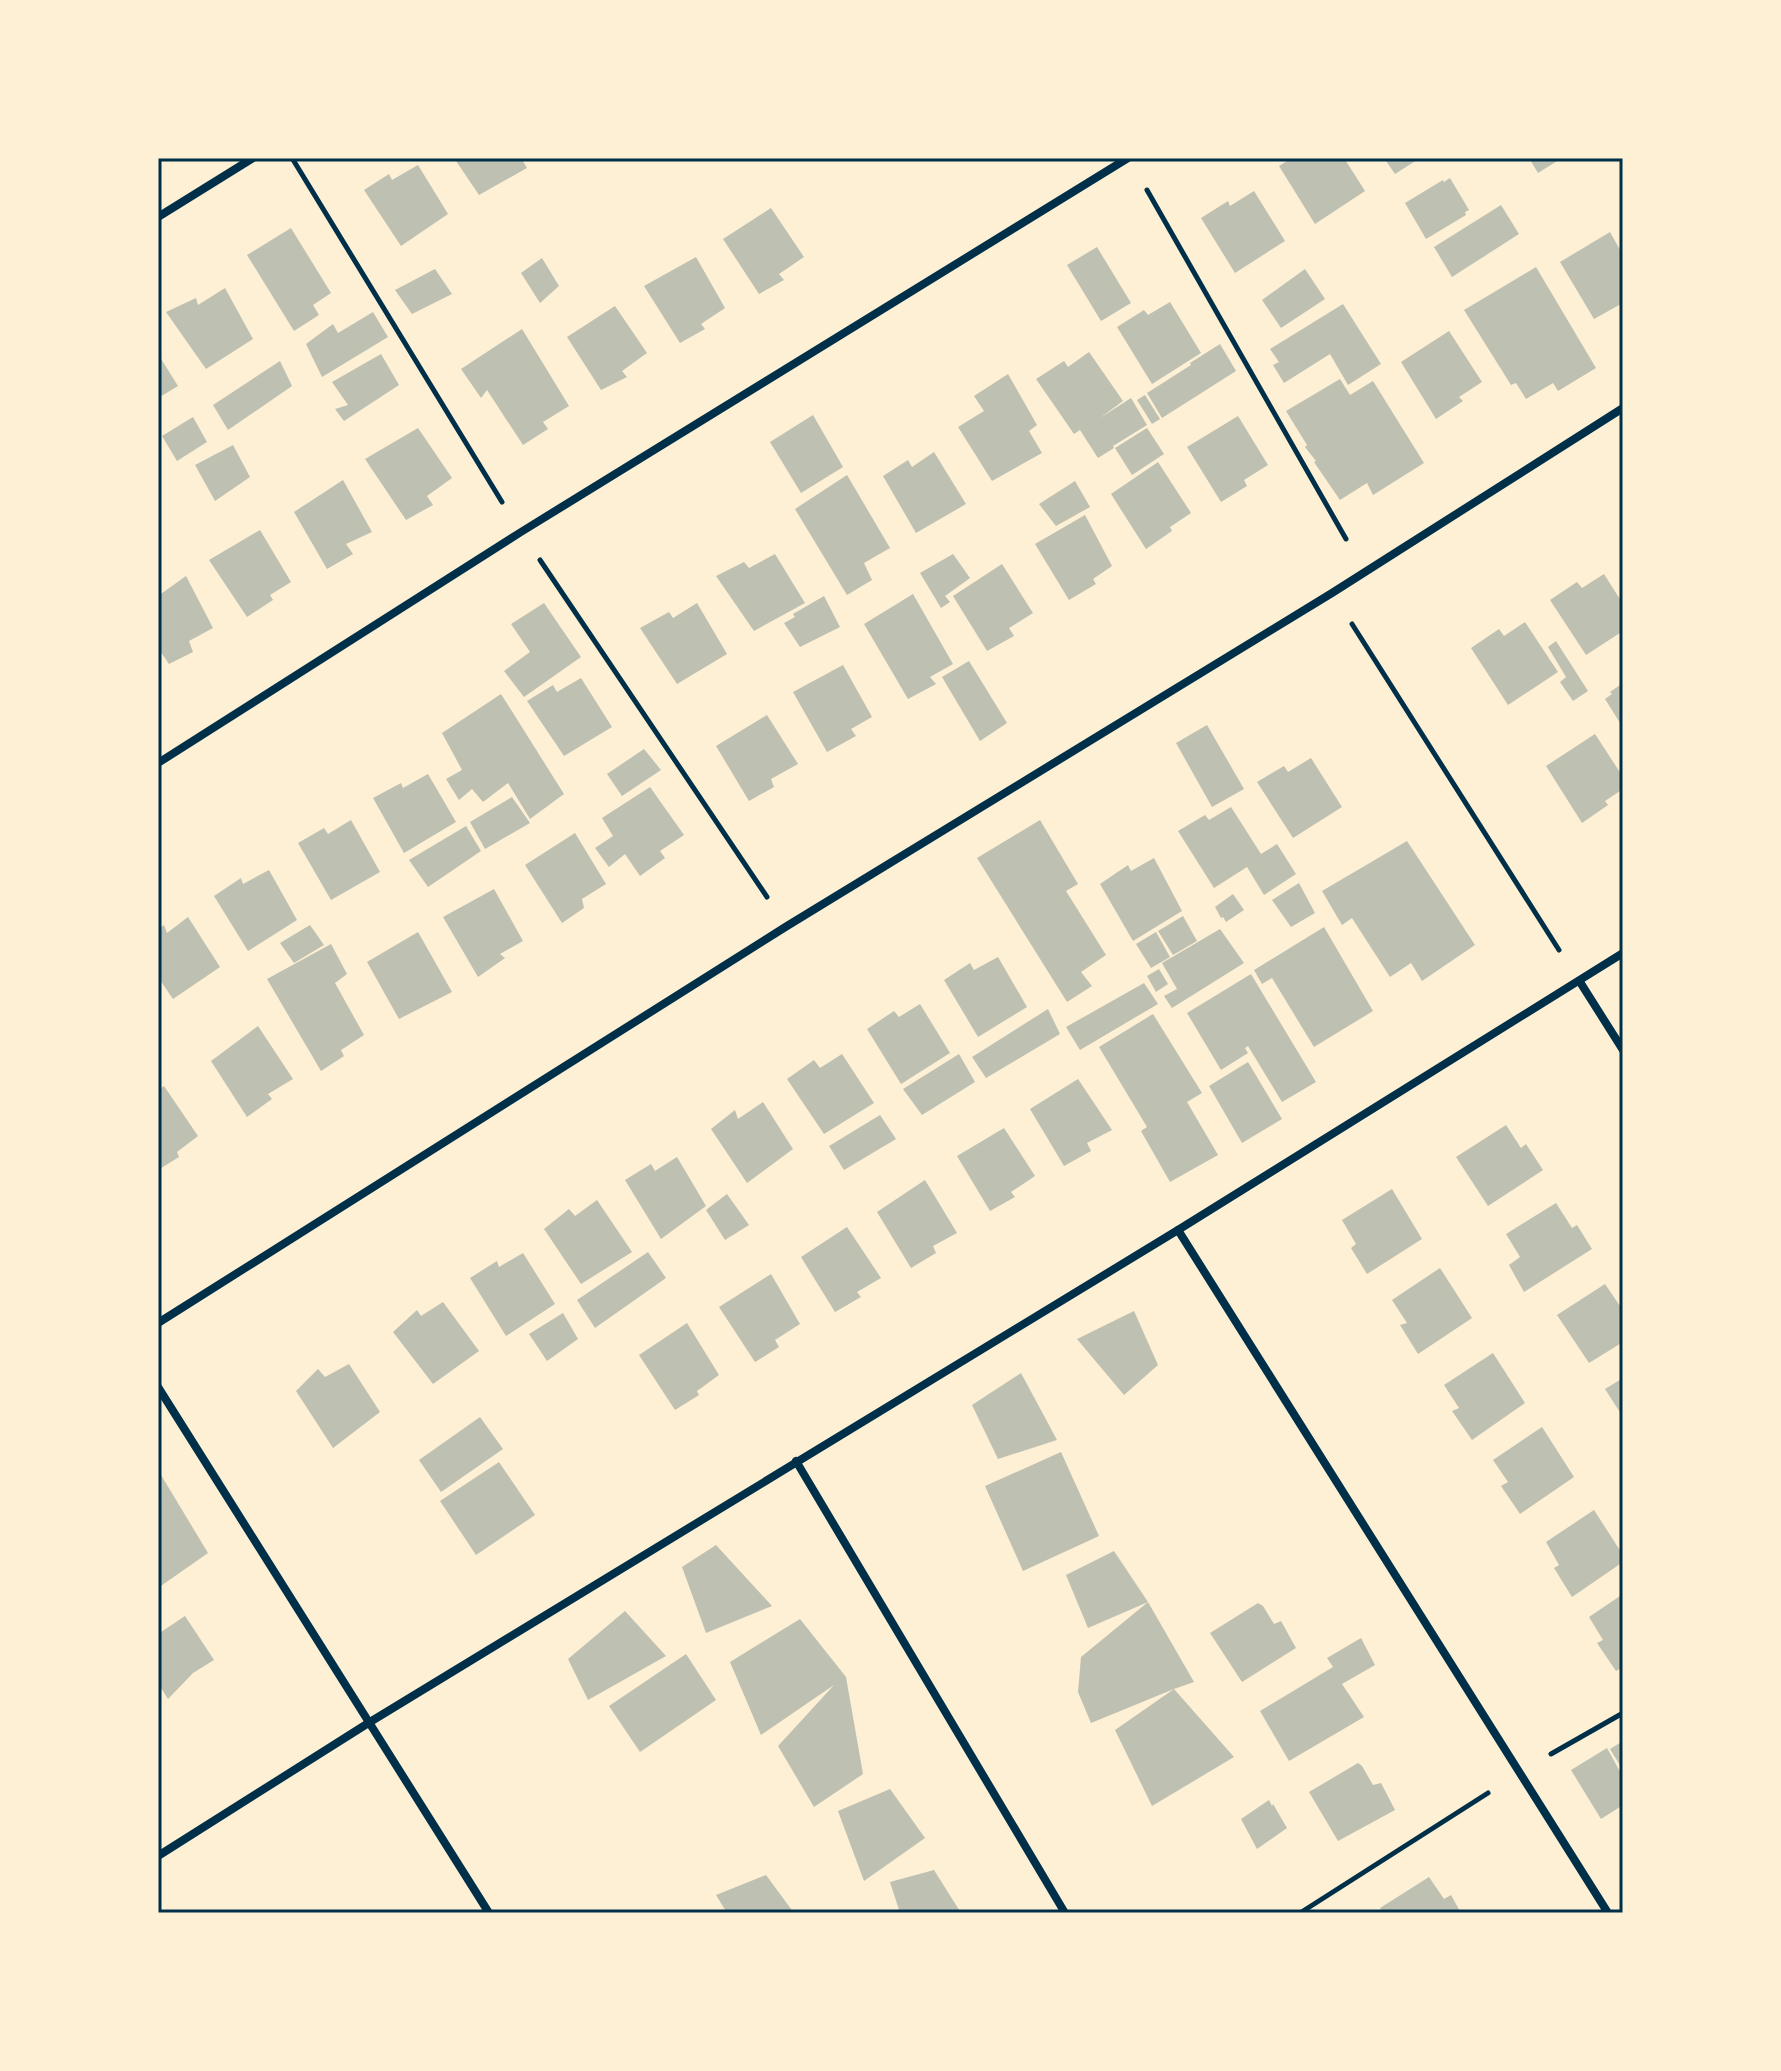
<svg xmlns="http://www.w3.org/2000/svg" width="1781" height="2071" font-family="'Libre Baskerville',serif">
	<style>
		.building { fill: #bec0b2 }
		.lines { fill: none; stroke-linecap: round; stroke-linejoin: round }
		.path { stroke: #003049; stroke-width: 5 }
		.minor { stroke: #003049; stroke-width: 8 }
		.neatline { fill: none; stroke: #003049; stroke-width: 3 }
	</style>
	<rect width="100%" height="100%" fill="#fdf0d5"/>
	<g class="building">
		<polygon points="454,158 521,158 527,168 479,195"/>
		<polygon points="1292,158 1344,158 1365,191 1315,224 1279,166"/>
		<polygon points="1384,158 1420,158 1395,174"/>
		<polygon points="1529,158 1562,158 1538,173"/>
		<polygon points="418,165 448,214 401,246 364,190 389,174 392,180"/>
		<polygon points="1450,178 1469,210 1465,212 1466,215 1426,239 1405,203 1443,180 1444,182"/>
		<polygon points="1254,191 1285,241 1235,273 1201,218 1228,201 1230,206"/>
		<polygon points="1501,205 1519,234 1452,277 1434,247"/>
		<polygon points="771,208 804,257 779,274 784,280 759,294 723,239"/>
		<polygon points="291,228 331,293 313,305 319,315 294,331 247,255"/>
		<polygon points="1610,232 1623,255 1623,298 1620,299 1621,304 1594,319 1560,262"/>
		<polygon points="1097,247 1131,303 1101,321 1067,265"/>
		<polygon points="696,257 725,308 701,324 705,329 680,343 644,286"/>
		<polygon points="542,258 559,286 540,303 521,273"/>
		<polygon points="1536,267 1596,368 1558,391 1553,383 1526,399 1516,383 1511,385 1464,310"/>
		<polygon points="435,269 452,294 412,314 395,290"/>
		<polygon points="1305,269 1325,299 1281,328 1262,300"/>
		<polygon points="225,288 253,339 206,369 166,312 196,298 198,305"/>
		<polygon points="1170,302 1201,353 1152,384 1117,327 1144,310 1148,315"/>
		<polygon points="1343,304 1381,364 1348,385 1330,354 1284,383 1273,365 1279,362 1270,349"/>
		<polygon points="615,306 647,353 622,371 627,377 601,390 567,337"/>
		<polygon points="373,312 388,337 322,377 306,344 333,324 338,333"/>
		<polygon points="522,329 569,406 543,422 548,429 523,445 487,390 481,398 461,369"/>
		<polygon points="1449,331 1482,382 1459,397 1463,401 1436,419 1401,362"/>
		<polygon points="1220,344 1236,371 1162,418 1147,393 1191,365 1190,363"/>
		<polygon points="1089,352 1123,401 1100,418 1131,398 1147,425 1113,446 1114,448 1098,458 1080,430 1074,434 1036,379 1064,361 1068,367"/>
		<polygon points="158,354 178,386 158,398"/>
		<polygon points="381,354 399,385 344,421 335,409 348,405 332,382"/>
		<polygon points="280,361 292,386 228,430 213,405"/>
		<polygon points="1008,374 1037,425 1029,431 1042,453 992,481 958,427 984,411 974,396"/>
		<polygon points="1340,379 1350,395 1373,381 1424,463 1373,495 1367,483 1340,500 1314,462 1316,461 1305,447 1307,445 1286,411"/>
		<polygon points="1145,395 1160,419 1152,424 1137,400"/>
		<polygon points="813,415 843,467 801,493 770,442"/>
		<polygon points="1238,416 1268,465 1244,480 1247,486 1221,502 1187,447"/>
		<polygon points="193,417 207,442 177,461 162,436"/>
		<polygon points="418,428 452,478 427,496 433,505 406,520 365,459"/>
		<polygon points="1147,428 1164,454 1132,475 1115,448"/>
		<polygon points="233,445 250,477 215,501 195,465"/>
		<polygon points="934,452 966,504 916,533 883,476 908,460 912,467"/>
		<polygon points="1158,462 1191,513 1170,527 1172,531 1146,549 1111,494"/>
		<polygon points="847,475 890,548 864,563 872,580 847,595 795,509"/>
		<polygon points="343,480 372,532 346,544 353,554 327,569 294,512"/>
		<polygon points="1075,481 1090,507 1056,526 1039,504"/>
		<polygon points="1085,515 1112,566 1093,579 1096,584 1069,600 1035,544"/>
		<polygon points="260,530 291,582 270,595 273,600 247,617 209,560"/>
		<polygon points="775,554 805,603 754,631 716,576 744,562 749,568"/>
		<polygon points="953,554 970,578 945,596 950,602 941,608 920,573"/>
		<polygon points="1002,564 1033,613 1009,628 1014,636 987,651 953,596"/>
		<polygon points="1604,574 1623,604 1623,631 1586,655 1550,600 1577,582 1582,588"/>
		<polygon points="186,576 213,628 189,641 193,652 169,664 158,648 158,596"/>
		<polygon points="913,594 953,664 930,677 936,684 908,699 864,624"/>
		<polygon points="824,596 840,627 800,647 784,623 795,617 793,614"/>
		<polygon points="544,603 581,657 524,697 504,671 530,652 511,624"/>
		<polygon points="697,603 727,654 677,684 640,628 669,612 673,618"/>
		<polygon points="1525,622 1558,672 1508,705 1471,648 1499,629 1504,636"/>
		<polygon points="1556,641 1588,691 1573,701 1560,682 1566,677 1548,647"/>
		<polygon points="969,661 1007,723 980,741 942,677"/>
		<polygon points="843,665 872,717 851,729 856,736 827,752 793,692"/>
		<polygon points="581,678 612,727 564,756 527,701 553,685 557,692"/>
		<polygon points="1623,683 1623,721 1620,723 1605,699 1612,694 1610,692"/>
		<polygon points="501,694 564,794 530,819 508,783 483,802 472,789 459,800 446,779 462,770 442,733"/>
		<polygon points="767,715 798,764 771,779 774,787 749,801 716,746"/>
		<polygon points="1207,725 1244,789 1212,807 1176,743"/>
		<polygon points="1595,734 1623,777 1623,789 1605,801 1608,805 1582,823 1546,766"/>
		<polygon points="644,749 661,770 622,796 607,774"/>
		<polygon points="1311,758 1342,807 1293,838 1257,782 1284,766 1288,772"/>
		<polygon points="428,774 456,822 404,853 373,798 401,783 403,788"/>
		<polygon points="650,787 684,835 660,851 665,858 640,876 625,854 609,867 595,848 613,836 602,818"/>
		<polygon points="512,797 530,823 485,849 470,822"/>
		<polygon points="1231,807 1261,854 1277,844 1296,874 1264,895 1247,867 1214,888 1178,831 1205,815 1209,820"/>
		<polygon points="351,820 380,872 331,900 298,843 324,828 328,834"/>
		<polygon points="1040,820 1078,884 1066,891 1106,955 1081,972 1092,986 1067,1002 977,858"/>
		<polygon points="466,826 481,851 428,887 409,860"/>
		<polygon points="575,833 606,884 582,899 584,908 562,923 525,865"/>
		<polygon points="1407,841 1475,945 1422,981 1411,963 1390,977 1352,918 1342,925 1322,891"/>
		<polygon points="1154,858 1182,911 1133,941 1100,884 1128,865 1131,871"/>
		<polygon points="269,870 297,920 248,951 214,896 241,878 243,884"/>
		<polygon points="1299,883 1315,913 1291,927 1272,900"/>
		<polygon points="494,889 523,941 500,954 505,958 478,977 443,917"/>
		<polygon points="1233,894 1244,910 1226,922 1223,917 1221,918 1215,907"/>
		<polygon points="1183,916 1197,941 1173,955 1158,931"/>
		<polygon points="188,917 220,967 173,999 158,977 158,929 164,925 167,933"/>
		<polygon points="310,925 324,945 294,963 280,943"/>
		<polygon points="1324,927 1373,1011 1314,1047 1272,978 1262,984 1254,970"/>
		<polygon points="1220,929 1244,963 1172,1008 1164,996 1177,989 1162,963"/>
		<polygon points="418,932 452,992 399,1019 367,962"/>
		<polygon points="1156,932 1170,957 1151,968 1136,944"/>
		<polygon points="331,944 347,974 335,983 364,1035 341,1050 344,1056 321,1071 267,979"/>
		<polygon points="998,957 1027,1007 978,1037 944,980 970,963 974,970"/>
		<polygon points="1159,969 1168,984 1156,992 1147,976"/>
		<polygon points="1251,974 1316,1082 1282,1102 1248,1046 1245,1048 1248,1053 1221,1070 1187,1013"/>
		<polygon points="1144,983 1158,1004 1080,1050 1066,1027"/>
		<polygon points="920,1004 950,1053 901,1084 867,1029 894,1011 899,1017"/>
		<polygon points="1048,1009 1060,1034 986,1078 972,1057"/>
		<polygon points="1153,1014 1202,1093 1187,1102 1218,1155 1170,1182 1141,1131 1147,1127 1099,1047"/>
		<polygon points="258,1026 293,1079 268,1094 272,1099 247,1117 211,1061"/>
		<polygon points="842,1054 874,1103 824,1134 787,1079 814,1060 820,1068"/>
		<polygon points="959,1054 975,1082 922,1115 903,1089"/>
		<polygon points="1248,1062 1282,1119 1242,1143 1209,1086"/>
		<polygon points="1078,1079 1112,1130 1087,1143 1091,1151 1064,1166 1030,1109"/>
		<polygon points="164,1086 198,1136 177,1152 179,1157 158,1170 158,1090"/>
		<polygon points="763,1102 793,1149 747,1183 711,1129 735,1110 738,1119"/>
		<polygon points="880,1115 896,1139 844,1170 829,1146"/>
		<polygon points="1506,1125 1521,1148 1526,1144 1543,1170 1488,1206 1456,1157"/>
		<polygon points="1004,1128 1035,1176 1011,1192 1015,1197 990,1211 957,1156"/>
		<polygon points="677,1157 706,1206 661,1239 625,1180 651,1164 655,1171"/>
		<polygon points="925,1180 957,1233 933,1246 936,1253 911,1268 877,1212"/>
		<polygon points="1392,1189 1422,1239 1367,1274 1351,1248 1356,1244 1342,1220"/>
		<polygon points="727,1194 749,1225 725,1240 706,1210"/>
		<polygon points="597,1200 632,1252 581,1284 544,1229 569,1209 575,1216"/>
		<polygon points="1556,1203 1572,1228 1577,1225 1592,1249 1524,1292 1509,1265 1520,1257 1506,1234"/>
		<polygon points="847,1227 881,1278 857,1292 861,1297 835,1312 801,1257"/>
		<polygon points="648,1252 666,1278 595,1328 577,1300"/>
		<polygon points="523,1253 555,1304 506,1336 470,1278 497,1261 499,1267"/>
		<polygon points="1440,1268 1472,1318 1418,1354 1400,1325 1407,1323 1392,1300"/>
		<polygon points="771,1274 800,1324 775,1340 779,1347 755,1362 719,1307"/>
		<polygon points="1605,1284 1620,1306 1623,1304 1623,1342 1589,1363 1557,1315"/>
		<polygon points="443,1302 479,1351 433,1384 393,1332 417,1310 421,1316"/>
		<polygon points="1134,1311 1158,1365 1124,1395 1077,1339"/>
		<polygon points="563,1313 578,1339 547,1361 529,1334"/>
		<polygon points="687,1323 719,1375 697,1391 699,1395 675,1410 639,1355"/>
		<polygon points="1493,1353 1525,1403 1472,1440 1452,1411 1459,1408 1444,1385"/>
		<polygon points="349,1364 380,1412 333,1448 296,1391 318,1369 325,1377"/>
		<polygon points="1021,1373 1057,1440 998,1459 972,1405"/>
		<polygon points="1623,1378 1623,1417 1605,1389"/>
		<polygon points="480,1417 503,1449 441,1492 419,1460"/>
		<polygon points="1542,1427 1574,1477 1520,1514 1501,1486 1508,1482 1493,1460"/>
		<polygon points="1061,1452 1099,1536 1023,1571 985,1486"/>
		<polygon points="499,1462 535,1515 476,1555 440,1501"/>
		<polygon points="161,1475 208,1553 158,1588 158,1477"/>
		<polygon points="1594,1510 1623,1555 1623,1562 1572,1597 1554,1568 1559,1565 1546,1542"/>
		<polygon points="716,1545 772,1606 706,1633 682,1567"/>
		<polygon points="1114,1551 1148,1602 1088,1628 1066,1575"/>
		<polygon points="1623,1594 1623,1667 1616,1671 1597,1643 1603,1640 1589,1617"/>
		<polygon points="1148,1602 1194,1682 1174,1689 1234,1757 1152,1806 1115,1730 1174,1689 1091,1723 1078,1692 1081,1657"/>
		<polygon points="1258,1603 1263,1606 1274,1624 1281,1621 1296,1648 1242,1682 1210,1633"/>
		<polygon points="625,1611 666,1656 588,1700 568,1659"/>
		<polygon points="185,1616 214,1660 193,1673 168,1699 158,1683 158,1634"/>
		<polygon points="800,1619 846,1677 863,1774 814,1807 778,1746 834,1685 761,1735 730,1662"/>
		<polygon points="1361,1638 1375,1665 1342,1684 1364,1717 1289,1761 1260,1711 1333,1667 1327,1658"/>
		<polygon points="686,1654 716,1700 640,1752 609,1706"/>
		<polygon points="1623,1741 1623,1770 1610,1749"/>
		<polygon points="1607,1748 1623,1777 1623,1805 1601,1819 1571,1770"/>
		<polygon points="1358,1763 1362,1766 1373,1785 1381,1783 1395,1810 1338,1841 1309,1792"/>
		<polygon points="890,1789 925,1838 864,1881 838,1811"/>
		<polygon points="1269,1800 1272,1806 1273,1804 1287,1828 1257,1849 1241,1819"/>
		<polygon points="934,1870 961,1913 900,1913 890,1882"/>
		<polygon points="766,1875 794,1913 727,1913 716,1895"/>
		<polygon points="1429,1877 1444,1899 1451,1895 1461,1913 1384,1913 1380,1908"/>
	</g>
	<g class="lines">
		<g class="path">
			<polyline points="292,158 502,502"/>
			<polyline points="1147,190 1346,539"/>
			<polyline points="540,560 767,897"/>
			<polyline points="1352,624 1559,950"/>
			<polyline points="1551,1754 1623,1713"/>
			<polyline points="1300,1913 1488,1793"/>
		</g>
		<g class="minor">
			<polyline points="158,217 253,158"/>
			<polyline points="158,763 521,532 1128,158"/>
			<polyline points="1580,982 1623,1050"/>
			<polyline points="1178,1230 1608,1913"/>
			<polyline points="158,1323 787,926 1332,593 1623,408"/>
			<polyline points="158,1387 489,1913"/>
			<polyline points="796,1461 1065,1913"/>
			<polyline points="158,1856 370,1722 1178,1230 1623,953"/>
		</g>
	</g>
	<rect width="1781" height="2071" fill="none" stroke="#fdf0d5" stroke-width="320"/>
	<rect x="160" y="160" width="1461" height="1751" class="neatline"/>
</svg>
